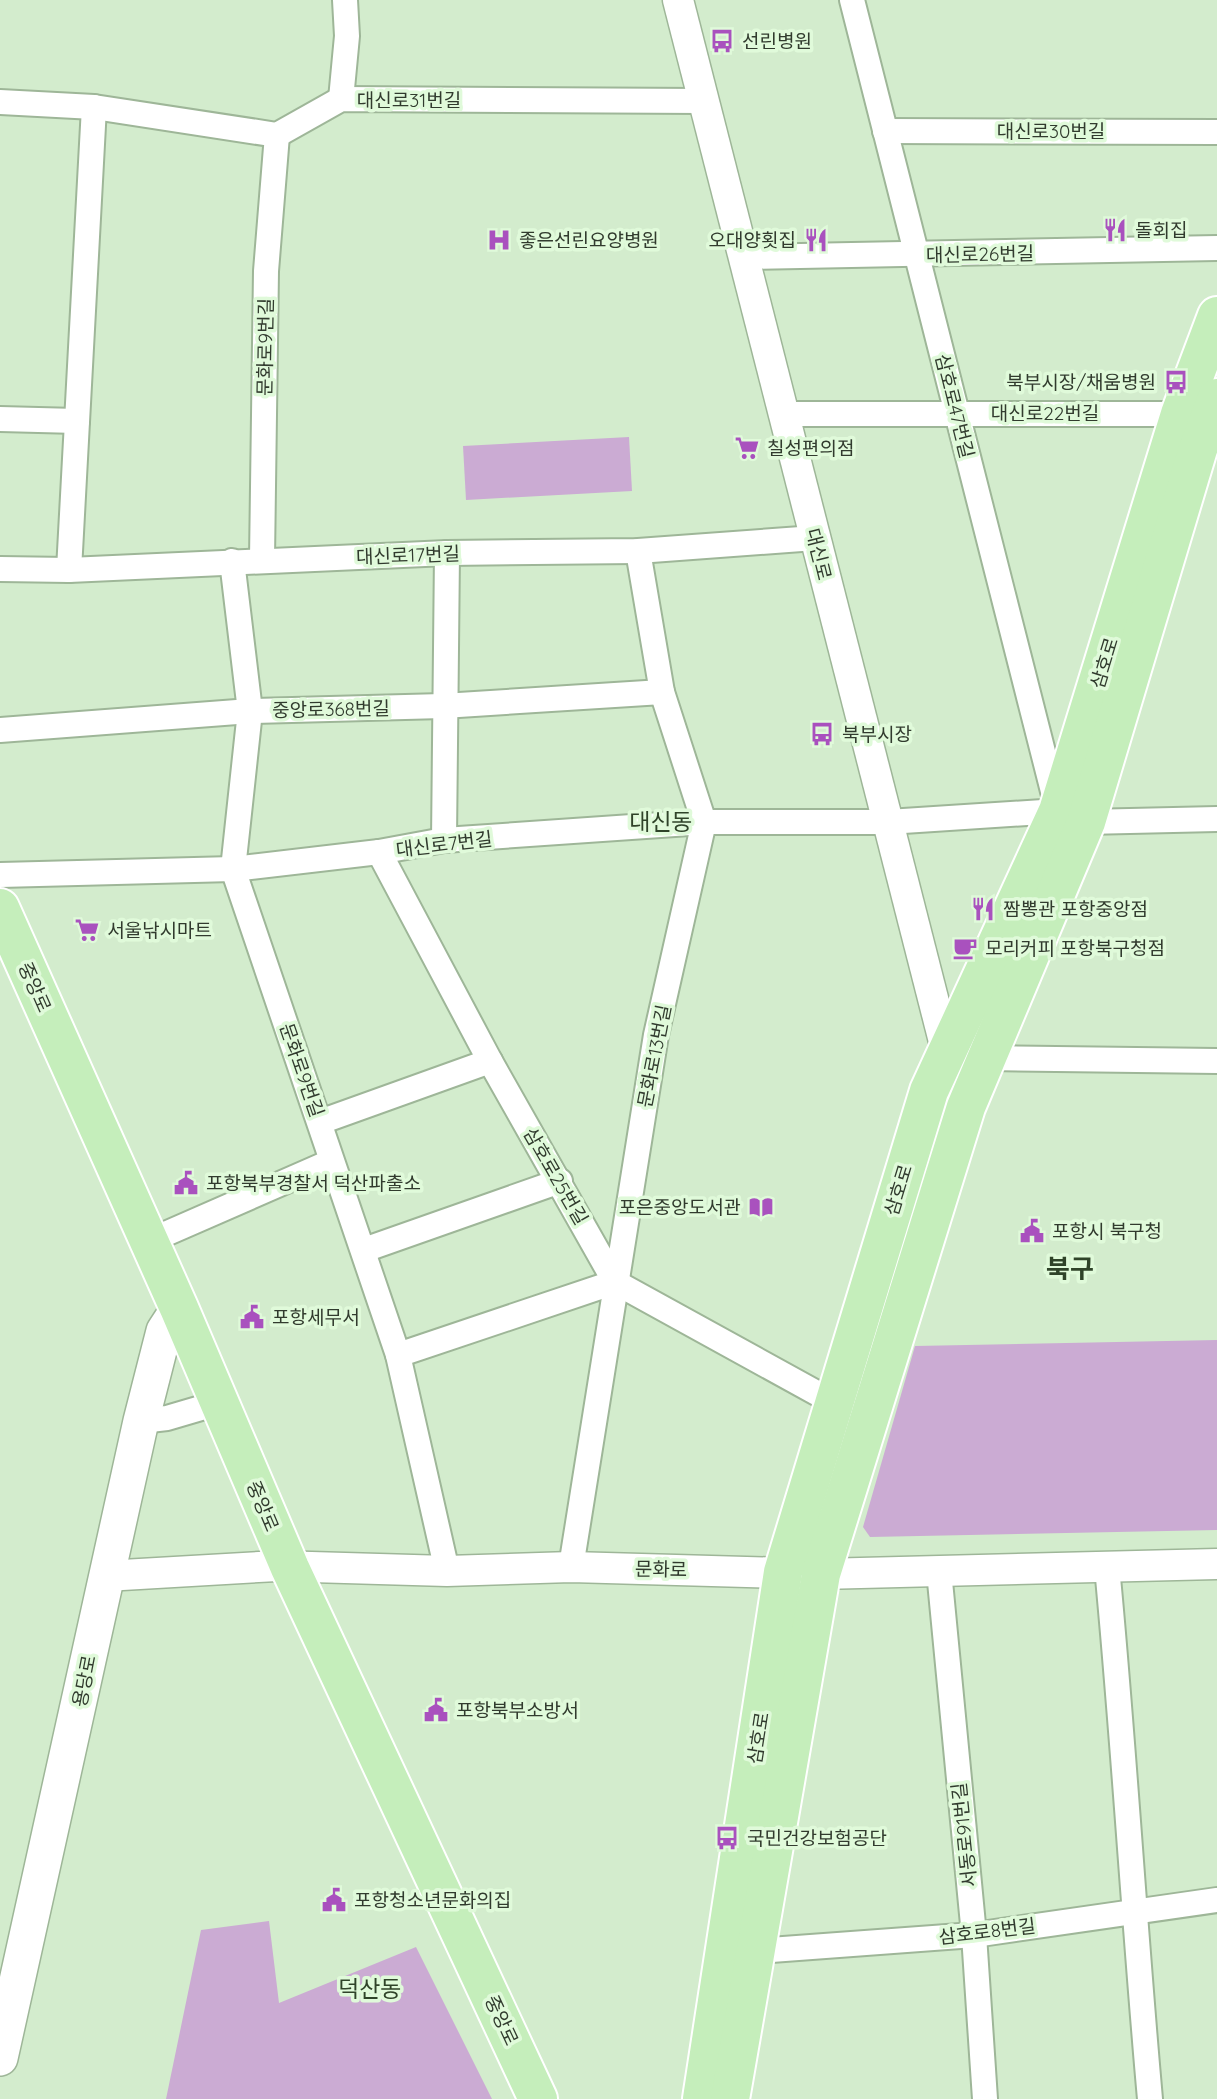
<svg xmlns="http://www.w3.org/2000/svg" width="1217" height="2099" font-family="Quicksand,'Noto Sans KR',sans-serif">
	<style>
		.green { fill: #cbabd3 }
		.lines { fill: none; stroke-linecap: round; stroke-linejoin: round }
		.minor-casing { stroke: #9eb698; stroke-width: 28 }
		.tertiary-casing { stroke: #9eb698; stroke-width: 33 }
		.secondary-casing { stroke: #9eb698; stroke-width: 38 }
		.primary-casing { stroke: #fff; stroke-width: 42 }
		.minor { stroke: #fff; stroke-width: 24 }
		.tertiary { stroke: #fff; stroke-width: 30 }
		.secondary { stroke: #fff; stroke-width: 35 }
		.primary { stroke: #c5eebb; stroke-width: 38 }
		.labels { text-anchor: middle; stroke-width: 7; stroke-linejoin: round; paint-order: stroke }
		.poi-label { font-size: 19px; fill: #313b2e; stroke: #e0fada; text-anchor: start }
		.street-label { font-size: 19px; fill: #313b2e; stroke: #e0fada }
		.quarter-label { font-size: 23px; fill: #2f4329; stroke: #e0fada }
		.district-label { font-size: 26px; font-weight: bold; fill: #2f4329; stroke: #e0fada }
	</style>
	<rect width="100%" height="100%" fill="#d3eccd"/>
	<g class="green">
		<polygon points="629,437 632,491 466,500 463,446"/>
		<polygon points="1217,1340 1217,1530 870,1537 863,1527 915,1346"/>
		<polygon points="269,1921 279,2003 416,1947 492,2099 166,2099 201,1930"/>
	</g>
	<g class="lines">
		<g class="minor-casing">
			<g id="minor">
				<polyline points="341,99 347,36 345,0"/>
				<polyline points="0,102 94,107 277,135 341,99 704,101"/>
				<polyline points="885,131 1217,132"/>
				<polyline points="744,257 1217,248"/>
				<polyline points="784,414 1180,414"/>
				<polyline points="0,419 77,421"/>
				<polyline points="262,559 266,271 277,135"/>
				<polyline points="232,561 250,711 233,869 398,1355 447,1571"/>
				<polyline points="0,569 69,570 447,553 638,551 815,538"/>
				<polyline points="69,570 94,107"/>
				<polyline points="0,730 250,711 443,706 662,692"/>
				<polyline points="1086,822 1217,819"/>
				<polyline points="444,840 447,553"/>
				<polyline points="379,852 490,1061 615,1282 833,1402"/>
				<polyline points="0,875 233,869 379,852 444,840 704,822 888,822 1058,811 852,0"/>
				<polyline points="987,1058 1217,1061"/>
				<polyline points="320,1122 490,1061"/>
				<polyline points="147,1242 330,1162"/>
				<polyline points="364,1250 560,1181"/>
				<polyline points="398,1355 615,1282"/>
				<polyline points="141,1421 167,1418 201,1408"/>
				<polyline points="571,1567 656,1035 704,822 662,692 638,551"/>
				<path d="M1107,1567C1124,1744 1134,1922 1150,2099"/>
				<polyline points="939,1571 974,1935 985,2099"/>
				<polyline points="757,1951 974,1935 1217,1900"/>
			</g>
		</g>
		<g class="tertiary-casing">
			<g id="tertiary">
				<polyline points="678,0 949,1061"/>
				<polyline points="105,1576 277,1566 447,1571 571,1567 821,1574 1217,1564"/>
			</g>
		</g>
		<g class="secondary-casing">
			<polyline id="secondary" points="0,2058 141,1421 164,1331 179,1308"/>
		</g>
		<g class="primary-casing">
			<g id="primary">
				<polyline points="0,908 179,1308 290,1568 538,2099"/>
				<polyline points="702,2099 783,1572 929,1091 1058,811 1180,414 1217,316"/>
				<polyline points="730,2099 821,1574 966,1107 1086,822 1198,449 1217,398"/>
			</g>
		</g>
		<use href="#minor" class="minor"/>
		<use href="#tertiary" class="tertiary"/>
		<use href="#secondary" class="secondary"/>
		<use href="#primary" class="primary"/>
	</g>
	<defs>
		<g id="bus-bare" transform="scale(1.89)"><path d="M-5-6H5V4H4V6H2V4H-2V6H-4V4H-5ZM-3.5-4V0h7V-4ZM-3.5 1.2v1.5H-2V1.2ZM2 1.2v1.5H3.5V1.2Z" fill="#a951be" stroke="#e0fada" stroke-width="2.5" paint-order="stroke"/></g>
		<g id="restaurant-bare" transform="scale(1.89)"><path d="M-5-6h1v4h1v-4h1v4h1v-4h1v5L-1.5 .5V6h-2V.5L-5-1ZM5-6V6H3V1.5H1.5Q1.5-4 5-6Z" fill="#a951be" stroke="#e0fada" stroke-width="2.5" paint-order="stroke"/></g>
		<g id="hospital-bare" transform="scale(1.89)"><path d="M-5-5h3v3.5h4V-5h3V5h-3V1.5h-4V5h-3Z" fill="#a951be" stroke="#e0fada" stroke-width="2.5" paint-order="stroke"/></g>
		<g id="supermarket-bare" transform="scale(1.89)"><path d="M-6-5.5h2.5l.6 2H6L4.5 2H-2.5L-4.4-4H-6ZM-1.5 3.2a1.3 1.3 0 1 0 .1 0ZM3 3.2a1.3 1.3 0 1 0 .1 0Z" fill="#a951be" stroke="#e0fada" stroke-width="2.5" paint-order="stroke"/></g>
		<g id="cafe-bare" transform="scale(1.89)"><path d="M-5.5-4.5H6V0H3Q3 3.5 0 3.5H-2.5Q-5.5 3.5-5.5 0ZM3-3.2v2h1.7v-2ZM-6 4.5H4V6H-6Z" fill="#a951be" stroke="#e0fada" stroke-width="2.5" paint-order="stroke"/></g>
		<g id="civic-bare" transform="scale(1.89)"><path d="M-.6-6.5H3V-4.5H.6V-3L4-1V1h2V6H-6V1h2V-1L-.6-3ZM-1.2 2.5V6h2.4V2.5Z" fill="#a951be" stroke="#e0fada" stroke-width="2.5" paint-order="stroke"/></g>
		<g id="library-bare" transform="scale(1.89)"><path d="M-6-4Q-3-5.5-.7-3.5V5Q-3 3-6 4ZM6-4Q3-5.5 .7-3.5V5Q3 3 6 4Z" fill="#a951be" stroke="#e0fada" stroke-width="2.5" paint-order="stroke"/></g>
	</defs>
	<g fill-rule="evenodd">
		<use href="#bus-bare" x="722" y="41"/>
		<use href="#restaurant-bare" x="1115" y="230"/>
		<use href="#hospital-bare" x="499" y="240"/>
		<use href="#restaurant-bare" x="816" y="240"/>
		<use href="#bus-bare" x="1176" y="382"/>
		<use href="#supermarket-bare" x="747" y="448"/>
		<use href="#bus-bare" x="822" y="734"/>
		<use href="#restaurant-bare" x="983" y="909"/>
		<use href="#supermarket-bare" x="87" y="930"/>
		<use href="#cafe-bare" x="965" y="948"/>
		<use href="#civic-bare" x="186" y="1183"/>
		<use href="#library-bare" x="761" y="1207"/>
		<use href="#civic-bare" x="1032" y="1231"/>
		<use href="#civic-bare" x="252" y="1317"/>
		<use href="#civic-bare" x="436" y="1710"/>
		<use href="#bus-bare" x="727" y="1838"/>
		<use href="#civic-bare" x="334" y="1900"/>
	</g>
	<g class="labels">
		<g class="poi-label">
			<text x="742" y="48">선린병원</text>
			<text x="1135" y="237">돌회집</text>
			<text x="519" y="247">좋은선린요양병원</text>
			<text x="796" y="247" text-anchor="end">오대양횟집</text>
			<text x="1156" y="389" text-anchor="end">북부시장/채움병원</text>
			<text x="767" y="455">칠성편의점</text>
			<text x="842" y="741">북부시장</text>
			<text x="1003" y="916">짬뽕관 포항중앙점</text>
			<text x="107" y="937">서울낚시마트</text>
			<text x="985" y="955">모리커피 포항북구청점</text>
			<text x="206" y="1190">포항북부경찰서 덕산파출소</text>
			<text x="741" y="1214" text-anchor="end">포은중앙도서관</text>
			<text x="1052" y="1238">포항시 북구청</text>
			<text x="272" y="1324">포항세무서</text>
			<text x="456" y="1717">포항북부소방서</text>
			<text x="747" y="1845">국민건강보험공단</text>
			<text x="354" y="1907">포항청소년문화의집</text>
		</g>
		<g class="street-label">
			<text x="409" y="107">대신로31번길</text>
			<text x="1051" y="138">대신로30번길</text>
			<text transform="translate(980 254) rotate(-1)" y="7">대신로26번길</text>
			<text transform="translate(265 347) rotate(-89)" y="7">문화로9번길</text>
			<text transform="translate(955 406) rotate(76)" y="7">삼호로47번길</text>
			<text x="1045" y="420">대신로22번길</text>
			<text transform="translate(819 554) rotate(76)" y="7">대신로</text>
			<text transform="translate(408 555) rotate(-2)" y="7">대신로17번길</text>
			<text transform="translate(1104 663) rotate(-73)" y="7">삼호로</text>
			<text transform="translate(331 709) rotate(-1)" y="7">중앙로368번길</text>
			<text transform="translate(444 844) rotate(-7)" y="7">대신로7번길</text>
			<text transform="translate(35 987) rotate(66)" y="7">중앙로</text>
			<text transform="translate(654 1056) rotate(-79)" y="7">문화로13번길</text>
			<text transform="translate(302 1070) rotate(71)" y="7">문화로9번길</text>
			<text transform="translate(556 1176) rotate(60)" y="7">삼호로25번길</text>
			<text transform="translate(898 1190) rotate(-73)" y="7">삼호로</text>
			<text transform="translate(263 1506) rotate(67)" y="7">중앙로</text>
			<text transform="translate(661 1569) rotate(1)" y="7">문화로</text>
			<text transform="translate(84 1681) rotate(-79)" y="7">용당로</text>
			<text transform="translate(758 1738) rotate(-81)" y="7">삼호로</text>
			<text transform="translate(964 1835) rotate(-96)" y="7">서동로91번길</text>
			<text transform="translate(987 1931) rotate(-7)" y="7">삼호로8번길</text>
			<text transform="translate(502 2020) rotate(65)" y="7">중앙로</text>
		</g>
		<g class="quarter-label">
			<text x="661" y="830">대신동</text>
			<text x="370" y="1997">덕산동</text>
		</g>
		<g class="district-label">
			<text x="1070" y="1278">북구</text>
		</g>
	</g>
</svg>
